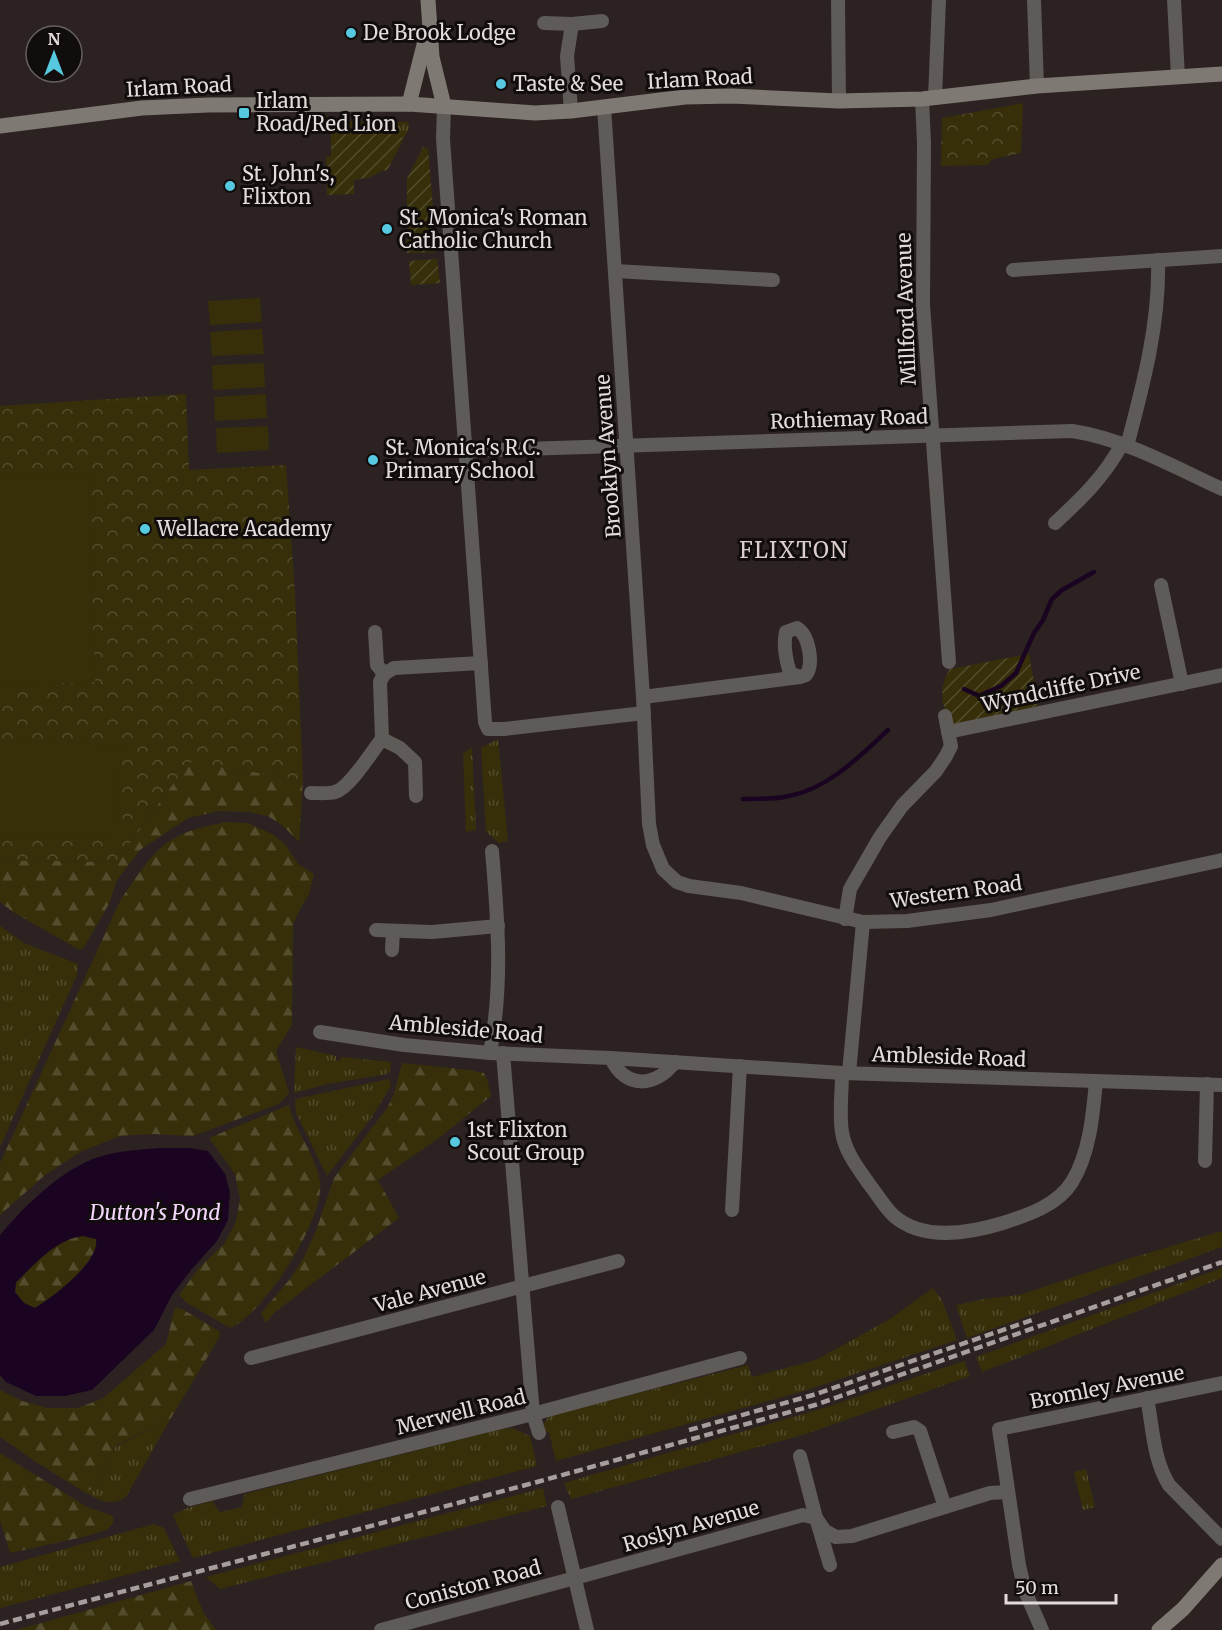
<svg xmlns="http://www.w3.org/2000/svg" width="1222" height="1630" font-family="Merriweather,serif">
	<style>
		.grass { fill: url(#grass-tufts) }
		.forest { fill: url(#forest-firs) }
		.park { fill: url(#park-crowns) }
		.garden { fill: url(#garden-furrows) }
		.pitch { fill: #362f0a }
		.water { fill: #1a0421; fill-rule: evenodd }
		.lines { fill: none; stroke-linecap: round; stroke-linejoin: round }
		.stream { stroke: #1a0421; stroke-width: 4.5 }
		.street { stroke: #5e5b58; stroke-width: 14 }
		.secondary { stroke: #7f7974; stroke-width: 15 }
		.rail { stroke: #a79f9e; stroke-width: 4.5; stroke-dasharray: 9 4.5; stroke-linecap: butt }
		.poi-dot { fill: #56c9e0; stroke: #110d0c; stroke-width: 2 }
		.labels { text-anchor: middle; stroke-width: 6; stroke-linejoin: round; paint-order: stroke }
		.poi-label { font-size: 20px; fill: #e3dcdb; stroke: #110d0c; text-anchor: start }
		.street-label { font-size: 20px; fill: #e3dcdb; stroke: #110d0c }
		.water-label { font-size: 21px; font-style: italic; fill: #f2d6fb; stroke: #110d0c }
		.quarter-label { font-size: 22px; letter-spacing: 1.5px; fill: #dacdcb; stroke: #110d0c }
	</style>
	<defs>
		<pattern id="grass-tufts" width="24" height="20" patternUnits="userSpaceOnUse" patternTransform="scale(1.5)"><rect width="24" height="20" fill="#362f0a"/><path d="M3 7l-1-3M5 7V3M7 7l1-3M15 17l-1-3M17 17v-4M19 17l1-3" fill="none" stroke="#534d2d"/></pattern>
		<pattern id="forest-firs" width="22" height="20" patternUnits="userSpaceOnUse" patternTransform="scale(1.5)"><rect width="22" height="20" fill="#362f0a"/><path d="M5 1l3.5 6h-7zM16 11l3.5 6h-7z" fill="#534d2d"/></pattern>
		<pattern id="park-crowns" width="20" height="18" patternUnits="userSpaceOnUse" patternTransform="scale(1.5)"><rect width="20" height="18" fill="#362f0a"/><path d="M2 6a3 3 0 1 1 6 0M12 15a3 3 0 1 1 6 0" fill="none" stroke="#534d2d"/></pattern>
		<pattern id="garden-furrows" width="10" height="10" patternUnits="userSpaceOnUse" patternTransform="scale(1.5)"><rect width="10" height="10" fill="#362f0a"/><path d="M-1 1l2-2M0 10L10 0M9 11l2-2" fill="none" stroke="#534d2d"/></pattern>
	</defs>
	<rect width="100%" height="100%" fill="#2c2221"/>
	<g class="grass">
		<polygon points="310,115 328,116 332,121 408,122 409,129 404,138 378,127 303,124 303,120"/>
		<polygon points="498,739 508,841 499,843 486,832 481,748"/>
		<polygon points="472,747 476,830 466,832 463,754"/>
		<polygon points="0,926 24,943 78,964 77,975 0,1147"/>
		<polygon points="296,1047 336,1056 336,1060 340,1061 341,1057 391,1062 390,1071 387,1074 328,1084 294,1093"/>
		<polygon points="389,1079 391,1086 372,1117 327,1176 296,1113 295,1099"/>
		<polygon points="1222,1231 1222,1247 967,1338 956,1305 984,1299 1019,1295 1128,1259"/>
		<polygon points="1222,1268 1222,1278 982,1372 976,1357"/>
		<polygon points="933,1288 942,1300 957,1340 804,1391 556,1461 549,1432 545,1433 543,1425 549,1416 748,1365 752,1377 816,1360 890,1319"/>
		<polygon points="964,1361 970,1376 806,1434 571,1499 564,1483 824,1408"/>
		<path d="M171,1418L126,1497C111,1508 98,1499 84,1492L93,1489L115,1447Z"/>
		<polygon points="512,1428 530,1436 537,1466 193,1558 173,1515 187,1508 212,1501 220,1512 242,1507 244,1495 248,1493 502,1429"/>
		<polygon points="1086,1469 1095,1507 1083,1510 1074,1472"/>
		<polygon points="543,1488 547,1506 220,1589 206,1577"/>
		<polygon points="154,1524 164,1528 180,1561 0,1608 0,1567"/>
	</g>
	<g class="forest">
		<polygon points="189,761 303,780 299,842 283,826 268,816 249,812 219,811 188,818 140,850 117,880 109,904 83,949 78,949 13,912 0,902 0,860 116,862"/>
		<path d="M227,822L248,823L272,834L285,844L298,864L314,874L309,894L300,909L293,925L292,1025L276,1051L289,1093L279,1104L193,1136L152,1134L120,1136L80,1152L44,1176L0,1215V1163L120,901C155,850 163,833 227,822Z"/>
		<polygon points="402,1063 469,1070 484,1073 487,1079 491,1096 439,1138 378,1180 399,1218 275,1312 266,1323 261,1313 290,1279 304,1257 317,1228 334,1178 387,1108 394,1094"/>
		<path d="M289,1105C295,1132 316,1154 320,1182C325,1219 263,1315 230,1328L187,1303L179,1295L199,1268L224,1244L236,1222L240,1199L235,1174L209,1138Z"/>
		<path d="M83,1236L96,1239C101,1261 52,1298 34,1308L24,1303L15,1292L16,1283C35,1264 56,1239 83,1236Z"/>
		<polygon points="175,1307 182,1309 219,1331 220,1336 171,1418 115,1446 93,1489 84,1492 36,1462 0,1437 0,1390 22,1401 48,1408 77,1408 102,1399 166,1344"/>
		<polygon points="0,1453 87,1507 113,1516 113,1523 107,1530 83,1537 10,1553 0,1520"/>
		<polygon points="191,1581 203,1612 216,1630 16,1630"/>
	</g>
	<g class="park">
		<polygon points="1023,103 1021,153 993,159 987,165 941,166 942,118"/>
		<polygon points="186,394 189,470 286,465 295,593 303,780 189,762 116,862 0,860 0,406"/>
	</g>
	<g class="garden">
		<polygon points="331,126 378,127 404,138 387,171 383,170 371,177 354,180 354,194 327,195 326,157 331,156"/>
		<polygon points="423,147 428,149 437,252 407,253 407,179"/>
		<polygon points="437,259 440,283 411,285 409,261"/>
		<path d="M1029,654L1038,706L952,725C941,707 938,687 950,669Z"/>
	</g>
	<g class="pitch">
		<polygon points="260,298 262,322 210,325 208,301"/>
		<polygon points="262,329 264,354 212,356 210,332"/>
		<polygon points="264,363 265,387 213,390 212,365"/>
		<polygon points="266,394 267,418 215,421 214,397"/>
		<polygon points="268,426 269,450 217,453 216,428"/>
		<polygon points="88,472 95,682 0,685 0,475"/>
		<polygon points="0,740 121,745 117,838 0,833"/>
	</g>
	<path class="water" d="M161,1148H189L208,1151L225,1174L230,1192L228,1220L217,1241L191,1270L172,1295L154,1330L92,1390L65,1396H36L6,1382L0,1375V1235C23,1208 52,1179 84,1163C107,1151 135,1150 161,1148ZM83,1236L96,1239C101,1261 52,1298 35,1308L24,1303L15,1292L16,1282C35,1264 56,1239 83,1236Z"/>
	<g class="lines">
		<g class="stream">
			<polyline points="964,689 979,696 1001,686 1016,673 1034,633 1043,620 1052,599 1062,590 1094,572"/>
			<path d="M743,799C758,798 775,800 789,796C829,788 859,757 888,730"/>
		</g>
		<g class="street">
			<polyline points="838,0 839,101"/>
			<polyline points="1034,0 1037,86"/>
			<polyline points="1174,0 1178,77"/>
			<polyline points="544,23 572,24 602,21"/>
			<polyline points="935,98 939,0"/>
			<polyline points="922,99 924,143 923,305 949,662"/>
			<polyline points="444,106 443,139 485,722 488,729 504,729 644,713"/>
			<polyline points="604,107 643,697 649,824 653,845 663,869 677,882 689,886 741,893 863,922 907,921 991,910 1222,860"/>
			<polyline points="571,111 567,56 572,24"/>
			<polyline points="1013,270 1222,256"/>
			<polyline points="615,271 773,280"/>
			<path d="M1127,446C1143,386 1160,322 1158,260"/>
			<path d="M466,451L1072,431C1125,439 1174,467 1222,489"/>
			<path d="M1055,523C1082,498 1104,477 1122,444"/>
			<polyline points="1161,585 1182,684"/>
			<polyline points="384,674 394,668 481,663"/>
			<path d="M643,697L800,677L806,675C814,664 809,635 797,628L786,632C783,644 786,661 790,673L800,677"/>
			<polyline points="948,732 1222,675"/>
			<polyline points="382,739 400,748 415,762 416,796"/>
			<path d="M311,793C319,793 328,794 335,792C350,788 372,751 382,739L380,682L384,674L377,665L375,632"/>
			<polyline points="845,919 850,889 880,837 902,806 936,771 946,756 951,746 945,716"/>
			<polyline points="376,930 432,932 498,926"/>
			<polyline points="392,950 393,931"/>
			<polyline points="320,1032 404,1045 490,1053 611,1058 842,1073 1222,1085"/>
			<path d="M490,1053C503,984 498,921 492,851"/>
			<polyline points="503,1053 533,1414 539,1433"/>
			<path d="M611,1058C625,1089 655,1088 675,1062"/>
			<path d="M842,1073C842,1092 839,1114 842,1132C845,1152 858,1168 869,1184C877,1194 885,1208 894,1216C924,1242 970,1233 1003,1223C1028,1215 1058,1205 1072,1182C1090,1153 1093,1113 1096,1081"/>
			<polyline points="849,1073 863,922"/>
			<polyline points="1205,1161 1207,1084"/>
			<polyline points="732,1210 740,1066"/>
			<polyline points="251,1358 618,1261"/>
			<path d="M1147,1398C1153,1428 1153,1459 1169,1485L1222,1539"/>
			<polyline points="893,1432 914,1427 920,1431 945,1507"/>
			<polyline points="800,1456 816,1518 830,1565"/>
			<polyline points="190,1499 533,1414 740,1358"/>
			<polyline points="558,1507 587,1630"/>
			<polyline points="381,1630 575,1578 803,1515 816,1518 825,1531 836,1537 852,1536 990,1493 1008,1492"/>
			<polyline points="1042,1630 1025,1591 1019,1565 999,1429 1222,1383"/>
		</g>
		<g class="secondary">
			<polyline points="428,0 432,57 444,106"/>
			<polyline points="409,104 426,37"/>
			<polyline points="0,126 142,108 208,105 409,104 535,113 571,111 685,97 732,96 839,101 922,99 1037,86 1222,74"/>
			<polyline points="1159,1630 1183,1609 1222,1565"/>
		</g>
		<g class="rail">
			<polyline points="689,1430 813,1395 1032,1320"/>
			<polyline points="0,1624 537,1482 815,1405 1222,1262"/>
		</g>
	</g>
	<g class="poi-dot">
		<circle cx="351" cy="33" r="6"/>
		<circle cx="501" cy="84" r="6"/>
		<rect x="238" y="107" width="12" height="12" rx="3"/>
		<circle cx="230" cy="186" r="6"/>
		<circle cx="387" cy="229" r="6"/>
		<circle cx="373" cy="460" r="6"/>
		<circle cx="145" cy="529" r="6"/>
		<circle cx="455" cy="1142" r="6"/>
	</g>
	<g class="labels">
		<g class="poi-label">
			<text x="363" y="40">De Brook Lodge</text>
			<text x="513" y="91">Taste &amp; See</text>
			<text x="256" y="108">Irlam<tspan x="256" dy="23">Road/Red Lion</tspan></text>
			<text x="242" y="181">St. John's,<tspan x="242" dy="23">Flixton</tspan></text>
			<text x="399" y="225">St. Monica's Roman<tspan x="399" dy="23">Catholic Church</tspan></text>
			<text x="385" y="455">St. Monica's R.C.<tspan x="385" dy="23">Primary School</tspan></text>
			<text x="157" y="536">Wellacre Academy</text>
			<text x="467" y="1137">1st Flixton<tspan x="467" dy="23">Scout Group</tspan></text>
		</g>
		<g class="street-label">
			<text transform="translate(700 79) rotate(-3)" y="7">Irlam Road</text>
			<text transform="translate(179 87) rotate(-3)" y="7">Irlam Road</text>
			<text transform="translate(906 309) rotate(-92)" y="7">Millford Avenue</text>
			<text transform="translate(849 419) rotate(-2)" y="7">Rothiemay Road</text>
			<text transform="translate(608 456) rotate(-94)" y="7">Brooklyn Avenue</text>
			<text transform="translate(1061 688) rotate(-12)" y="7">Wyndcliffe Drive</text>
			<text transform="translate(956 892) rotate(-8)" y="7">Western Road</text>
			<text transform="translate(466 1029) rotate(5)" y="7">Ambleside Road</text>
			<text transform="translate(949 1057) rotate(2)" y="7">Ambleside Road</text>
			<text transform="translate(430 1291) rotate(-15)" y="7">Vale Avenue</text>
			<text transform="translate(1107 1387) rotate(-11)" y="7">Bromley Avenue</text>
			<text transform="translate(461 1412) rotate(-14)" y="7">Merwell Road</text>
			<text transform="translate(691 1526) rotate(-16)" y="7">Roslyn Avenue</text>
			<text transform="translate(473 1585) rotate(-15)" y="7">Coniston Road</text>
		</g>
		<g class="water-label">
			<text x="155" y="1220">Dutton's Pond</text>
		</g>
		<g class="quarter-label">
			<text x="794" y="558">FLIXTON</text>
		</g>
	</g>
	<g transform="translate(54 54)"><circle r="28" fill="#110d0c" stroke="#65605f" stroke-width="1.5"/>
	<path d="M0-4.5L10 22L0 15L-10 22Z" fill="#56c9e0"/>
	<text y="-9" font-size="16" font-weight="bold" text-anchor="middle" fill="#e3dcdb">N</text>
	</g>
	<path d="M1006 1594v9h110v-9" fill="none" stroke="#e3dcdb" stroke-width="3"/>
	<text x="1015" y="1594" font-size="18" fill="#e3dcdb" stroke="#110d0c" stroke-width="4.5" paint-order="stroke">50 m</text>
</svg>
